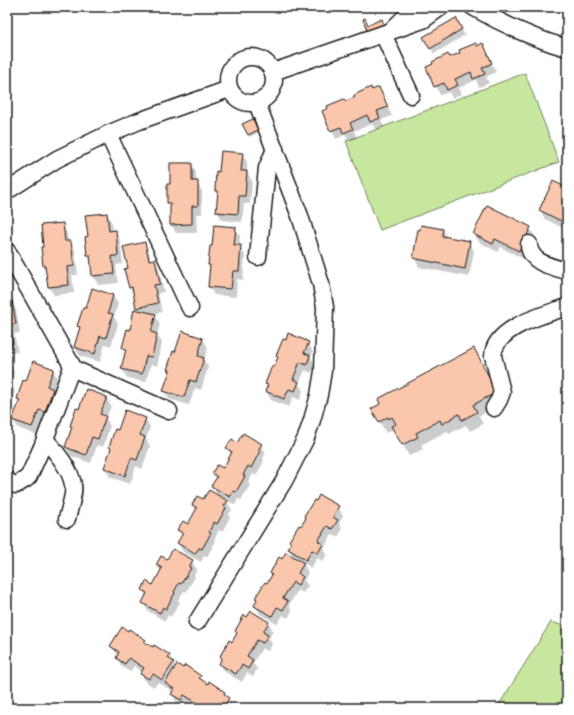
<svg xmlns="http://www.w3.org/2000/svg" width="574" height="715" font-family="'Architects Daughter',sans-serif">
	<style>
		.green { fill: #c7e79f; stroke: #72825e }
		.shadow { fill: #0003 }
		.building { fill: #fac6ac; stroke: #1c1c1c }
		.lines { fill: none; stroke-linecap: round; stroke-linejoin: round }
		.minor-casing { stroke: #1c1c1c; stroke-width: 19 }
		.minor { stroke: #fff; stroke-width: 16 }
	</style>
	<rect width="100%" height="100%" fill="#fff"/>
	<filter id="ink" filterUnits="userSpaceOnUse"><feTurbulence type="fractalNoise" baseFrequency=".025" numOctaves="2"/><feDisplacementMap in="SourceGraphic" scale="8" xChannelSelector="R" yChannelSelector="G"/><feConvolveMatrix kernelMatrix="1 2 1 2 8 2 1 2 1" color-interpolation-filters="sRGB"/></filter>
	<g filter="url(#ink)">
		<g class="green">
			<polygon points="525,73 559,162 380,230 346,141"/>
			<polygon points="551,622 567,627 567,708 497,708"/>
		</g>
		<g class="shadow">
			<polygon points="386,7 393,7 389,10"/>
			<polygon points="455,19 465,35 434,54 425,37"/>
			<polygon points="483,44 496,72 486,77 489,83 479,87 476,80 459,88 462,94 452,98 449,92 440,95 427,67"/>
			<polygon points="378,88 392,116 381,120 384,127 376,130 372,124 354,131 357,138 349,141 345,135 336,139 323,112"/>
			<polygon points="252,120 259,132 250,137 244,125"/>
			<polygon points="242,154 247,162 247,172 252,181 250,204 244,204 242,222 222,220 217,211 218,195 216,190 220,173"/>
			<polygon points="191,164 196,172 196,182 202,191 202,214 196,214 197,233 176,233 171,224 171,208 168,203 168,185 171,185"/>
			<polygon points="567,189 567,230 545,219 540,210"/>
			<polygon points="107,214 112,223 113,231 115,231 120,240 123,264 116,265 118,283 98,285 93,276 92,262 88,255 89,237"/>
			<polygon points="62,224 67,233 68,242 70,242 75,250 78,275 72,275 74,293 54,295 49,287 47,271 44,266 44,248"/>
			<polygon points="235,227 240,236 239,246 245,255 243,280 237,279 236,297 214,295 209,286 211,268 209,264 213,247"/>
			<polygon points="530,228 535,237 524,259 500,247 498,252 479,242 474,233"/>
			<polygon points="443,230 447,238 469,242 474,251 469,277 419,267 414,258"/>
			<polygon points="144,244 149,252 151,261 154,260 159,269 164,292 158,293 162,312 154,314 160,324 157,335 162,343 157,366 151,364 146,382 127,378 122,369 126,353 123,348 139,311 134,295 130,287 129,269"/>
			<polygon points="7,293 9,302 11,301 16,310 20,333 14,334 18,352 7,354"/>
			<polygon points="113,296 118,304 114,317 118,324 111,346 105,344 100,362 80,356 75,347 80,329 79,326 87,310"/>
			<polygon points="203,339 208,348 204,360 208,367 201,390 195,388 189,405 169,399 164,390 170,373 168,370 176,353"/>
			<polygon points="308,343 313,352 311,357 315,365 311,373 305,370 299,384 303,391 300,400 293,397 289,407 271,400 266,391 268,387 266,384 279,359 277,356"/>
			<polygon points="473,349 503,403 479,416 483,424 470,431 466,425 449,434 447,431 421,445 423,449 409,456 394,429 386,433 373,409"/>
			<polygon points="7,362 9,363 14,372 11,384 15,391 9,413 7,413"/>
			<polygon points="53,370 58,379 53,391 57,398 49,420 44,418 37,435 18,428 13,420 20,402 18,399 26,383"/>
			<polygon points="106,397 111,406 106,419 110,426 103,447 97,445 91,463 71,456 66,447 73,429 71,426 80,410"/>
			<polygon points="145,418 150,427 146,439 150,446 142,469 136,466 130,484 110,477 105,468 112,450 110,447 119,431"/>
			<polygon points="237,444 261,445 266,453 263,458 264,461 256,476 253,474 248,483 250,485 241,500 238,499 235,505 226,500 232,510 229,514 230,517 222,532 219,530 214,540 215,542 207,557 204,556 201,562 183,552 178,543 182,536 178,530 188,526 197,511 193,505 218,496 213,486 217,479 213,473 223,469 231,455 228,448"/>
			<polygon points="338,507 343,516 339,523 342,529 338,537 332,534 324,548 327,554 323,561 317,558 311,568 303,562 308,573 304,580 308,586 303,593 298,590 289,605 292,611 288,618 283,615 277,624 260,614 255,606 272,576 271,573 282,560 295,559 289,549 301,528"/>
			<polygon points="167,560 192,561 197,570 194,575 195,577 186,592 184,591 178,600 180,602 171,617 168,615 165,621 148,611 143,603 146,596 143,590 153,586 161,572 157,565"/>
			<polygon points="268,622 273,631 269,638 272,644 268,651 262,648 253,663 257,669 253,677 247,673 242,682 225,672 220,664 222,659 221,656 238,634 236,631"/>
			<polygon points="145,640 148,646 169,656 176,667 183,669 200,677 203,682 224,692 233,708 197,708 189,703 186,708 177,703 172,694 173,693 168,687 167,688 158,682 154,687 146,682 141,674 142,672 134,666 130,672 122,667 117,658 118,656 111,646"/>
		</g>
		<g class="building">
			<polygon points="365,18 368,25 382,19 385,28 368,34 363,19"/>
			<polygon points="456,18 462,29 430,49 423,37"/>
			<polygon points="476,43 477,46 483,43 492,63 482,68 485,74 473,79 471,72 455,79 458,85 447,90 444,83 434,87 426,67 433,64 432,62 448,54 450,57 460,53 459,50"/>
			<polygon points="371,87 372,90 379,87 388,107 377,111 380,118 370,122 367,115 350,123 353,129 343,133 341,127 330,131 322,111 328,108 327,106 344,99 346,101 355,97 354,95"/>
			<polygon points="253,119 258,130 248,135 242,124"/>
			<polygon points="221,151 243,153 241,171 247,171 245,196 239,196 238,214 216,212 218,191 215,191 216,171 219,172"/>
			<polygon points="170,163 192,163 192,181 198,181 198,206 192,206 192,224 170,225 170,203 167,203 167,184 170,184"/>
			<polygon points="553,181 567,188 567,224 539,210"/>
			<polygon points="487,205 531,227 519,251 495,239 493,244 473,234"/>
			<polygon points="107,213 109,231 116,230 118,256 112,256 114,274 92,276 90,255 87,255 85,237 88,236 85,215"/>
			<polygon points="63,223 65,241 71,241 74,266 67,267 69,285 48,287 45,266 43,266 41,247 43,247 41,225"/>
			<polygon points="214,225 236,227 234,245 241,245 239,271 233,271 231,289 208,287 210,265 208,265 210,246 212,246"/>
			<polygon points="421,225 443,229 442,236 470,241 465,269 413,258 418,229 420,230"/>
			<polygon points="145,242 149,260 155,259 160,284 154,285 158,303 136,308 132,287 129,288 124,269 128,268 123,247"/>
			<polygon points="92,288 113,295 108,313 113,314 106,338 100,336 95,354 74,347 80,327 77,326 83,308 86,308"/>
			<polygon points="12,300 16,324 10,325 13,344 7,345 7,301"/>
			<polygon points="134,309 156,314 151,332 157,334 152,357 146,356 142,374 121,369 126,349 122,348 127,329 130,330"/>
			<polygon points="182,331 203,338 198,356 204,358 196,382 190,380 184,397 163,391 170,370 167,370 173,351 175,352"/>
			<polygon points="288,333 309,342 304,353 310,355 307,365 300,362 293,379 299,382 295,391 289,389 284,399 265,391 268,385 265,384 272,366 274,367 278,357 276,356 283,339 286,340"/>
			<polygon points="474,348 497,392 473,405 477,412 462,420 459,414 442,424 440,420 416,433 418,437 402,445 391,426 396,424 392,417 389,419 388,417 379,422 371,409 380,404 378,399"/>
			<polygon points="33,361 54,369 47,386 53,389 45,412 39,410 32,427 12,420 20,400 17,399 23,380 26,381"/>
			<polygon points="86,389 107,397 100,414 106,416 98,439 92,437 86,455 65,447 72,427 70,426 76,408 79,409"/>
			<polygon points="125,410 146,418 140,435 145,437 137,460 131,458 125,476 104,468 111,448 109,447 115,429 118,430"/>
			<polygon points="243,433 262,444 258,450 260,451 251,468 248,466 243,475 245,476 236,492 233,491 230,497 211,486 217,477 212,473 217,465 223,468 232,452 226,448 232,439 237,443"/>
			<polygon points="209,490 228,501 224,506 226,508 217,524 214,522 209,532 211,533 202,549 199,548 195,554 177,543 183,533 177,530 183,521 188,524 197,508 192,505 197,496 203,499"/>
			<polygon points="319,495 339,506 333,517 338,520 332,529 327,526 318,541 323,544 318,553 312,550 306,560 288,549 291,543 289,541 299,525 301,526 306,518 304,516 314,500 316,501"/>
			<polygon points="173,549 193,560 189,567 191,568 181,584 179,583 174,592 175,593 166,609 163,607 160,613 142,603 147,593 142,590 146,581 153,585 162,568 156,565 161,556 167,559"/>
			<polygon points="286,552 304,563 298,573 303,577 298,585 293,582 283,598 288,601 283,610 277,607 272,616 254,606 257,599 255,598 265,582 267,583 272,575 270,573 279,557 282,559"/>
			<polygon points="251,611 269,622 263,632 268,635 263,643 257,640 247,656 253,660 248,669 242,665 236,674 219,664 222,658 220,656 229,640 232,642 237,633 235,631 244,615 247,617"/>
			<polygon points="122,627 128,631 129,629 146,640 144,642 153,647 154,645 170,655 168,658 174,662 162,680 153,674 149,679 140,674 144,668 129,658 125,664 116,658 119,652 110,646"/>
			<polygon points="177,664 183,668 185,665 201,676 199,678 208,684 209,681 225,692 224,694 229,698 223,708 197,708 199,704 184,695 181,700 171,694 174,689 165,683"/>
		</g>
		<g class="lines">
			<g class="minor-casing">
				<g id="minor">
					<path d="M473,7C504,25 532,38 567,48"/>
					<polyline points="393,29 415,7"/>
					<polyline points="383,34 411,95"/>
					<circle cx="251" cy="80" r="23"/>
					<polyline points="273,72 423,20 441,7"/>
					<polyline points="108,134 190,308"/>
					<polyline points="7,191 57,159 108,134 139,121 229,89"/>
					<path d="M529,244C529,263 553,267 567,271"/>
					<polyline points="7,251 74,369 169,411"/>
					<polyline points="258,257 267,168 275,149"/>
					<path d="M494,408L499,400L502,392L493,356C494,327 544,315 567,307"/>
					<path d="M45,439C55,451 71,469 73,485C75,493 69,510 67,519"/>
					<polyline points="7,480 11,484 16,485 26,479 29,476 42,447 72,367"/>
					<polyline points="197,622 284,481 306,438 312,420 319,395 323,371 325,307 321,284 300,216 257,103"/>
				</g>
			</g>
			<use href="#minor" class="minor"/>
		</g>
	</g>
	<rect width="574" height="715" fill="none" stroke="#fff" stroke-width="24"/>
	<rect x="12" y="12" width="550" height="691" fill="none" stroke="#1c1c1c" stroke-width="1.5" filter="url(#ink)"/>
</svg>
